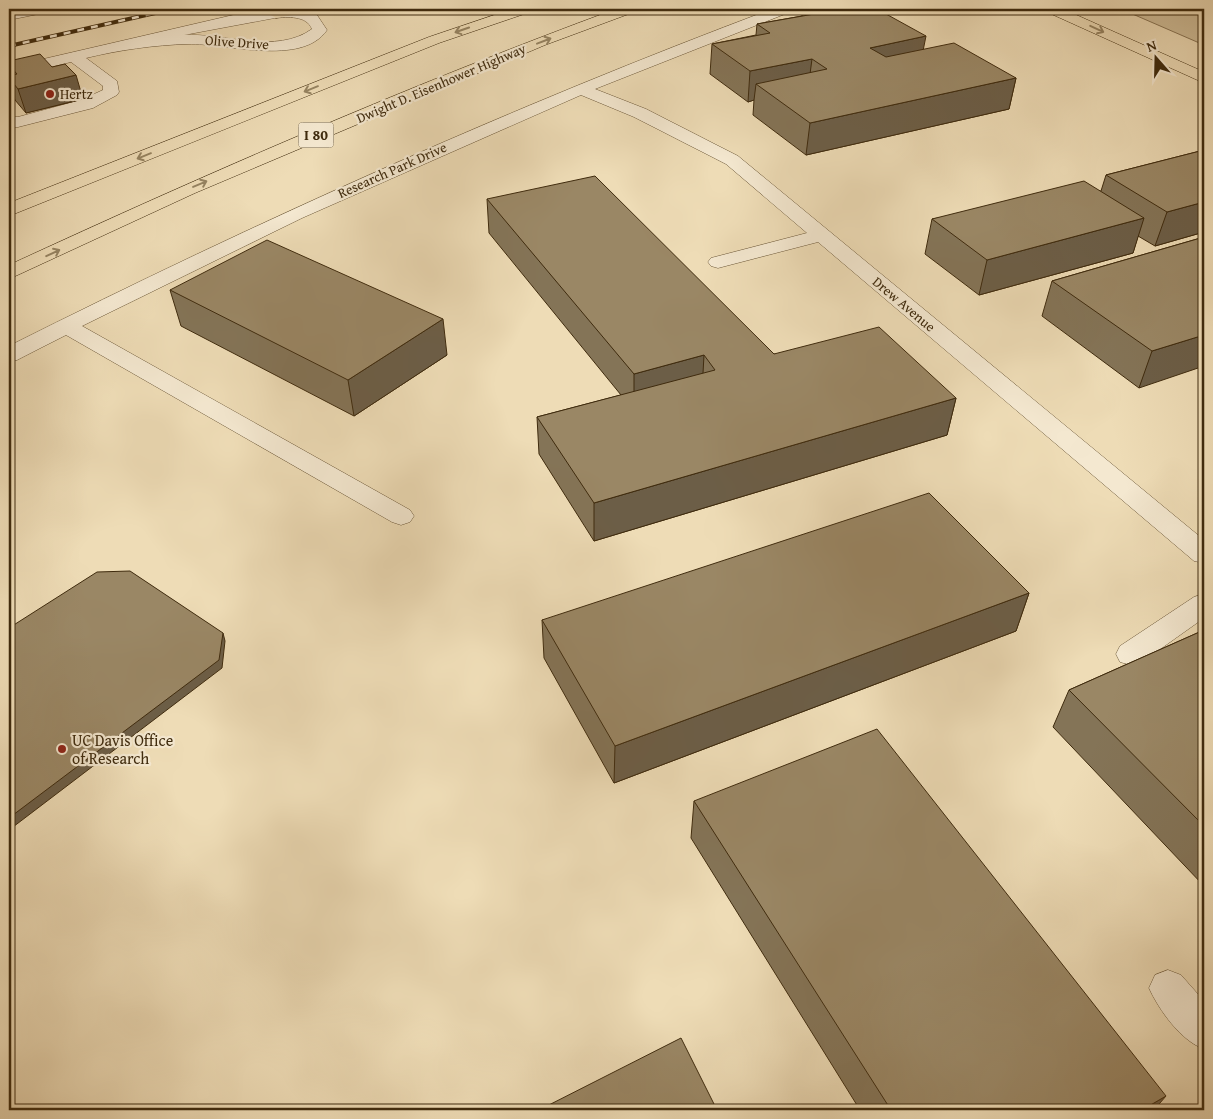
<svg xmlns="http://www.w3.org/2000/svg" width="1213" height="1119" font-family="'Gentium Book Plus',serif">
	<style>
		.green { fill: #d0be99; stroke: #887454 }
		.lines { fill: none; stroke-linecap: round; stroke-linejoin: round }
		.minor-casing { stroke: #6b5738; stroke-width: 1 }
		.major-casing { stroke: #3f2b0e; stroke-width: 1 }
		.highway-casing { stroke: #3f2b0e; stroke-width: 1 }
		.minor { fill: #f4e8d0; fill-rule: evenodd }
		.major { fill: #eedcb6; fill-rule: evenodd }
		.highway { fill: #eedcb6; fill-rule: evenodd }
		.rail-casing { stroke: #3f2b0e; stroke-width: 4 }
		.rail { stroke: #f4e8d0; stroke-width: 2.5; stroke-dasharray: 7; stroke-linecap: butt }
		.wall { fill: #847457; stroke: #3f2b0e }
		.shaded-wall { fill: #6c5e47; stroke: #3f2b0e }
		.building { fill: #9a8765; stroke: #3f2b0e }
		.oneway { stroke: #968462 }
		.poi-dot { fill: #8f2418; stroke: #f4e8d0; stroke-width: 2 }
		.labels { text-anchor: middle; stroke-width: 4.5; stroke-linejoin: round; paint-order: stroke }
		.far-street-label { font-size: 14px; fill: #3f2b0e; stroke: #f4e8d0 }
		.far-poi-label { font-size: 14px; fill: #3f2b0e; stroke: #f4e8d0; text-anchor: start }
		.shield { fill: #f4e8d0; stroke: #756448; stroke-width: 1 }
		.shield-label { font-size: 15px; font-weight: bold; fill: #3f2b0e }
		.poi-label { font-size: 16px; fill: #3f2b0e; stroke: #f4e8d0; text-anchor: start }
	</style>
	<rect width="100%" height="100%" fill="#eedcb6"/>
	<filter id="stains"><feTurbulence type="fractalNoise" baseFrequency=".004" numOctaves="4"/><feColorMatrix values="0 0 0 0 .2 0 0 0 0 .09 0 0 0 0 .02 0 0 0 .5 -.17"/></filter>
	<radialGradient id="worn" r=".72"><stop offset=".6" stop-color="#630" stop-opacity="0"/><stop offset="1" stop-color="#630" stop-opacity=".3"/></radialGradient>
	<polygon class="green" points="1121,9 1204,9 1204,45"/>
	<g class="lines">
		<g class="minor-casing">
			<g id="minor">
				<polygon points="23,9 50,9 48,12 9,20 9,12"/>
				<path d="M287,9L317,15L327,30C302,67 225,43 188,44C154,45 119,50 86,58L117,81L119,92L117,95L93,108L18,127H9V117H18L81,100L103,90V86L71,62L9,77V67L242,13ZM275,18C288,17 306,15 312,29C276,55 225,33 184,35Z"/>
				<path d="M772,9H792L790,12L595,89L646,109L738,156L1204,540V563L1194,561L818,242L718,268L711,266L708,262L711,258L807,233L726,164L634,117L581,95L302,218L82,326L410,510L414,516L410,522L401,525L392,522L66,335L17,360L9,362V346C258,221 511,107 772,9Z"/>
				<polygon points="1204,594 1204,618 1142,662 1131,665 1120,662 1116,654 1120,646 1194,597"/>
				<path d="M1168,970L1181,975L1204,1001V1049C1181,1041 1159,1010 1149,988L1155,975Z"/>
			</g>
		</g>
		<g class="major-casing">
			<polygon id="major" points="1045,9 1063,9 1204,72 1204,83 1047,12"/>
		</g>
		<g class="highway-casing">
			<g id="highway">
				<polygon points="281,9 312,9 310,12 276,18 269,14 271,11"/>
				<polygon points="512,9 532,9 530,12 439,43 9,216 9,203 429,37"/>
				<path d="M616,9H636L634,12L545,45L195,193L9,279V265C208,173 410,85 616,9Z"/>
			</g>
		</g>
		<use href="#minor" class="minor"/>
		<use href="#major" class="major"/>
		<use href="#highway" class="highway"/>
		<g class="rail-casing">
			<polyline id="rail" points="9,46 173,9"/>
		</g>
		<use href="#rail" class="rail"/>
	</g>
	<g class="wall">
		<polygon points="803,9 877,9 923,50 1016,78 1009,109 806,155 753,115 754,100 748,102 710,74 712,44 756,35 757,24 802,16"/>
		<polygon points="9,61 83,99 26,113 15,100 9,82 9,76 11,75 9,70"/>
		<polygon points="1204,150 1204,232 1155,246 1138,236 1133,253 979,295 925,254 932,219 1101,191 1106,175"/>
		<polygon points="487,199 774,354 956,398 947,435 594,541 539,454 537,417 621,395 489,233"/>
		<polygon points="1204,237 1139,388 1042,316 1052,281"/>
		<polygon points="170,290 447,355 354,416 181,326"/>
		<polygon points="1029,593 1016,631 614,783 544,658 542,620"/>
		<polygon points="1204,630 1204,886 1053,727 1069,690"/>
		<polygon points="694,801 1154,1110 860,1110 691,838"/>
	</g>
	<g class="shaded-wall">
		<polygon points="926,36 920,66 866,78 870,48"/>
		<polygon points="812,59 808,89 756,84 754,100 748,102 750,71"/>
		<polygon points="76,75 83,99 26,113 18,89"/>
		<polygon points="1016,78 1009,109 806,155 810,123"/>
		<polygon points="1204,202 1204,232 1155,246 1167,212"/>
		<polygon points="1144,218 1133,253 979,295 987,260"/>
		<polygon points="443,319 447,355 354,416 348,380"/>
		<polygon points="1204,335 1204,366 1139,388 1152,351"/>
		<polygon points="704,355 702,391 634,410 634,374"/>
		<polygon points="956,398 947,435 594,541 594,503"/>
		<polygon points="1029,593 1016,631 614,783 615,746"/>
		<polygon points="223,633 225,641 222,668 9,830 9,818"/>
		<polygon points="1166,1096 1154,1110 1142,1110"/>
	</g>
	<g class="building">
		<polygon points="806,9 877,9 926,36 870,48 886,57 954,43 1016,78 810,123 756,84 827,69 812,59 750,71 712,44 770,33 757,24 814,14"/>
		<polygon points="40,54 52,67 65,64 76,75 18,89 9,78 9,76 17,74 9,65 9,61"/>
		<polygon points="1204,150 1204,202 1167,212 1106,175"/>
		<polygon points="595,176 774,354 879,327 956,398 594,503 537,417 715,370 704,355 634,374 487,199"/>
		<polygon points="1084,181 1144,218 987,260 932,219"/>
		<polygon points="1204,237 1204,335 1152,351 1052,281"/>
		<polygon points="267,240 443,319 348,380 170,290"/>
		<polygon points="929,493 1029,593 615,746 542,620"/>
		<polygon points="130,571 223,633 219,660 9,818 9,628 97,572"/>
		<polygon points="1204,630 1204,826 1069,690"/>
		<polygon points="877,729 1166,1096 1142,1110 891,1110 694,801"/>
		<polygon points="681,1038 717,1110 539,1110"/>
	</g>
	<defs><path id="oneway-shaft" d="M-6 0H5M1.5-3L5.5 0L1.5 3" fill="none" stroke-width="1.6" stroke-linecap="round" stroke-linejoin="round" transform="scale(1.25)"/></defs>
	<g class="oneway">
		<use href="#oneway-shaft" transform="translate(1097 29) rotate(25)"/>
		<use href="#oneway-shaft" transform="translate(462 30) rotate(161)"/>
		<use href="#oneway-shaft" transform="translate(544 41) rotate(-21)"/>
		<use href="#oneway-shaft" transform="translate(311 89) rotate(158)"/>
		<use href="#oneway-shaft" transform="translate(144 156) rotate(158)"/>
		<use href="#oneway-shaft" transform="translate(200 184) rotate(-23)"/>
		<use href="#oneway-shaft" transform="translate(53 253) rotate(-25)"/>
	</g>
	<g class="poi-dot">
		<circle cx="50" cy="94" r="5"/>
		<circle cx="62" cy="749" r="5"/>
	</g>
	<g class="labels">
		<g class="far-street-label">
			<text transform="translate(237 42) rotate(4)" y="5">Olive Drive</text>
			<text transform="translate(441 83) rotate(-23)" y="5">Dwight D. Eisenhower Highway</text>
			<text transform="translate(392 170) rotate(-24)" y="5">Research Park Drive</text>
			<text transform="translate(904 304) rotate(40)" y="5">Drew Avenue</text>
		</g>
		<g class="far-poi-label">
			<text x="60" y="99">Hertz</text>
		</g>
		<rect class="shield" x="298.5" y="122.5" width="35" height="25" rx="4"/>
		<g class="shield-label">
			<text x="316" y="140">I 80</text>
		</g>
		<g class="poi-label">
			<text x="72" y="746">UC Davis Office<tspan x="72" dy="18">of Research</tspan></text>
		</g>
	</g>
	<rect width="1213" height="1119" fill="none" stroke="#eedcb6" stroke-width="30"/>
	<rect x="10" y="10" width="1193" height="1099" fill="none" stroke="#3f2b0e" stroke-width="2.5"/>
	<rect x="15" y="15" width="1183" height="1089" fill="none" stroke="#3f2b0e"/>
	<g transform="translate(1156 58) rotate(340)" stroke="#f4e8d0" stroke-width="4" paint-order="stroke">
	<path d="M0-4L9 19L0 12L-9 19Z" fill="#3f2b0e"/>
	<text y="-8" font-size="14" font-weight="bold" text-anchor="middle" fill="#3f2b0e">N</text>
	</g>
	<rect width="100%" height="100%" filter="url(#stains)"/>
	<rect width="100%" height="100%" fill="url(#worn)"/>
</svg>
